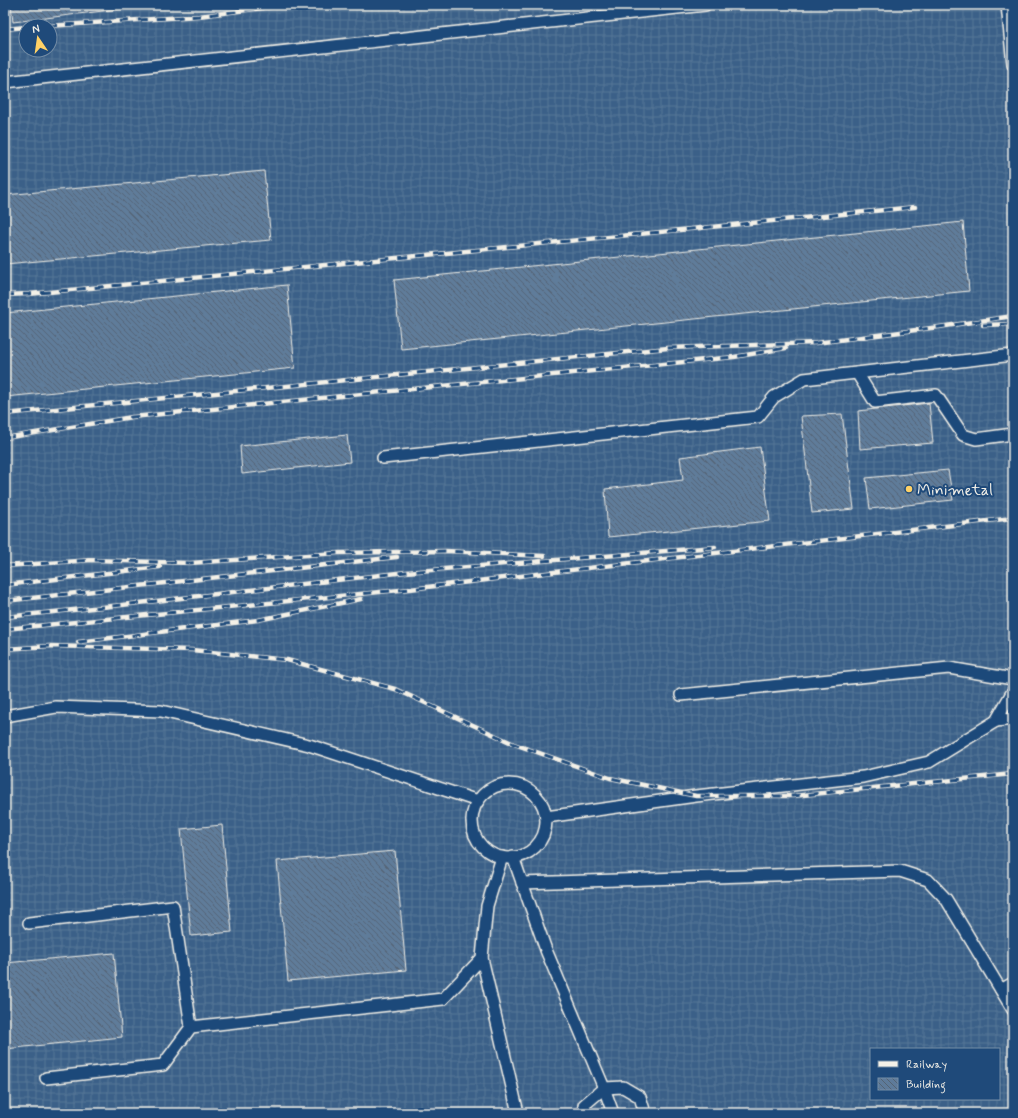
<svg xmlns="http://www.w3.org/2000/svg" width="1018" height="1118" font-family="Mynerve,sans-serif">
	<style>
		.industrial { fill: url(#industrial-grid); fill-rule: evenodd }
		.building { fill: url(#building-back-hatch); stroke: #f4f1e8 }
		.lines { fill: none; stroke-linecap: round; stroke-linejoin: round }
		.lane-casing { stroke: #f4f1e8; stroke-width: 14 }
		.lane { stroke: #1f4a7a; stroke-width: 11 }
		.rail-casing { stroke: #f4f1e8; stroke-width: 4.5 }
		.rail { stroke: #1f4a7a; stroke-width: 3; stroke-dasharray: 9; stroke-linecap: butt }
		.poi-dot { fill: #ffd166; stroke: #1f4a7a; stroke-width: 1.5 }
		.labels { text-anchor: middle; stroke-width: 4; stroke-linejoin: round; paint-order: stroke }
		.poi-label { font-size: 16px; fill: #f4f1e8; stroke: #1f4a7a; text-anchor: start }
	</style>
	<defs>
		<pattern id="industrial-grid" width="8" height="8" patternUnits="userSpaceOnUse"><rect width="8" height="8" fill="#3b6088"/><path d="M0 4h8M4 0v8" fill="none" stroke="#587799"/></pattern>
		<pattern id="building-back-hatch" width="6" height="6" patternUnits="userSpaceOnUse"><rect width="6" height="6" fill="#5e7b9a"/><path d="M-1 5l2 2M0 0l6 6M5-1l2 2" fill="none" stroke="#556474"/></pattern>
	</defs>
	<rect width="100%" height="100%" fill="#2c5481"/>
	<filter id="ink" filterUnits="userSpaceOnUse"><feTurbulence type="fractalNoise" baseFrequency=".025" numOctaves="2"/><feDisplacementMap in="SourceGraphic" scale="8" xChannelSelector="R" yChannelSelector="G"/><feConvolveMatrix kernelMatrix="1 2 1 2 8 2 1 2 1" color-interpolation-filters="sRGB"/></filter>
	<g filter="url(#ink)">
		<path class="industrial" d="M5,5H1013V1113H5ZM26,26H50V50H26ZM871,1049H999V1099H871Z"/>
		<g class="building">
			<polygon points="11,5 152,5 13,22"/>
			<polygon points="264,171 271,240 5,264 5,195"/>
			<polygon points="963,222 969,291 401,349 394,280"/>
			<polygon points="287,285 295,368 5,397 5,313"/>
			<polygon points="929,403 933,443 860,449 858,411"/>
			<polygon points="842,414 854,509 812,513 801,416"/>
			<polygon points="347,435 350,462 242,474 240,446"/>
			<polygon points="760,447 770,521 608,537 605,489 683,480 680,457"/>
			<polygon points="948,470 953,500 870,509 866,478"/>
			<polygon points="222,825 232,932 191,936 181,829"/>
			<polygon points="395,851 406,970 288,981 277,861"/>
			<polygon points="114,953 122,1037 5,1049 5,963"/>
		</g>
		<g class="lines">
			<g class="lane-casing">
				<g id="lane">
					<polyline points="1007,5 1013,64"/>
					<polyline points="5,82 705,5"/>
					<polyline points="857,373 875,402 936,395 963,435 976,439 1013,434"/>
					<polyline points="383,458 758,417 774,397 804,379 1013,355"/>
					<polyline points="681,695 949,668 1013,679"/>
					<polyline points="5,716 56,707 161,711 309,745 478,801"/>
					<polyline points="996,721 1013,719"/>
					<circle cx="509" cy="821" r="37"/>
					<polyline points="546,817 696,796 863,777 929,762 996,721 1013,691"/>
					<polyline points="513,857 546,950 604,1088 613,1113"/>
					<polyline points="522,883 900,871 928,880 946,899 1013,1010"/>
					<polyline points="29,923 173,906 191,1027"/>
					<polyline points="482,958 518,1113"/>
					<polyline points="1001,990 1013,983"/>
					<polyline points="46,1078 163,1065 191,1027 443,999 482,958 487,906 502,857"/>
					<polyline points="584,1113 584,1105 604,1088 623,1087 640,1097 645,1113"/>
				</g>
			</g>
			<use href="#lane" class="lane"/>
			<g class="rail-casing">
				<g id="rail">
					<polyline points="48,26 199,16 286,5"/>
					<polyline points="5,29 26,27"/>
					<polyline points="5,295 29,294 915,207"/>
					<polyline points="983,325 1013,324"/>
					<polyline points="5,414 668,348 816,343 939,327 1013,316"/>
					<polyline points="5,438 132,417 734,357 786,348"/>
					<polyline points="5,566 92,560 190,563 338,553 446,551 544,556"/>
					<polyline points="5,585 160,567"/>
					<polyline points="5,601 397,557"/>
					<polyline points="5,617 122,605 406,572 715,547"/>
					<polyline points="5,629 410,589 1013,518"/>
					<polyline points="78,642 258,620 361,599"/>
					<polyline points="5,649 50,646 192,650 287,660 395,689 514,744 610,778 696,796 793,796 1013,774"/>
				</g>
			</g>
			<use href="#rail" class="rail"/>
		</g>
	</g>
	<circle class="poi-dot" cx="909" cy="489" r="4"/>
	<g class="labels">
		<g class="poi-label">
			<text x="917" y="495">Minimetal</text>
		</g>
	</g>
	<rect width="1018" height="1118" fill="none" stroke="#1f4a7a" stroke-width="20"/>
	<rect x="10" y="10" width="998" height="1098" fill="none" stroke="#f4f1e8" stroke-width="1.5" filter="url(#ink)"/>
	<rect x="870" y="1048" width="130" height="52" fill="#1f4a7a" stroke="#748da6"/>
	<rect x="878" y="1061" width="20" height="6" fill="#f4f1e8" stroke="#748da6"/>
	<text x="906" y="1068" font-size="12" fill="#f4f1e8">Railway</text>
	<rect x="878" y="1078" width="20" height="12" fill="url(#building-back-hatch)" stroke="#748da6"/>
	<text x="906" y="1088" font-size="12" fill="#f4f1e8">Building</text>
	<g transform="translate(38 38) rotate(347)"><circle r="19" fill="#1f4a7a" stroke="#748da6"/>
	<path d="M0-3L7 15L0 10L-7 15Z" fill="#ffd166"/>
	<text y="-6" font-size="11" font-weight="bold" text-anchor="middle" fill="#f4f1e8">N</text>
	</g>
</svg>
